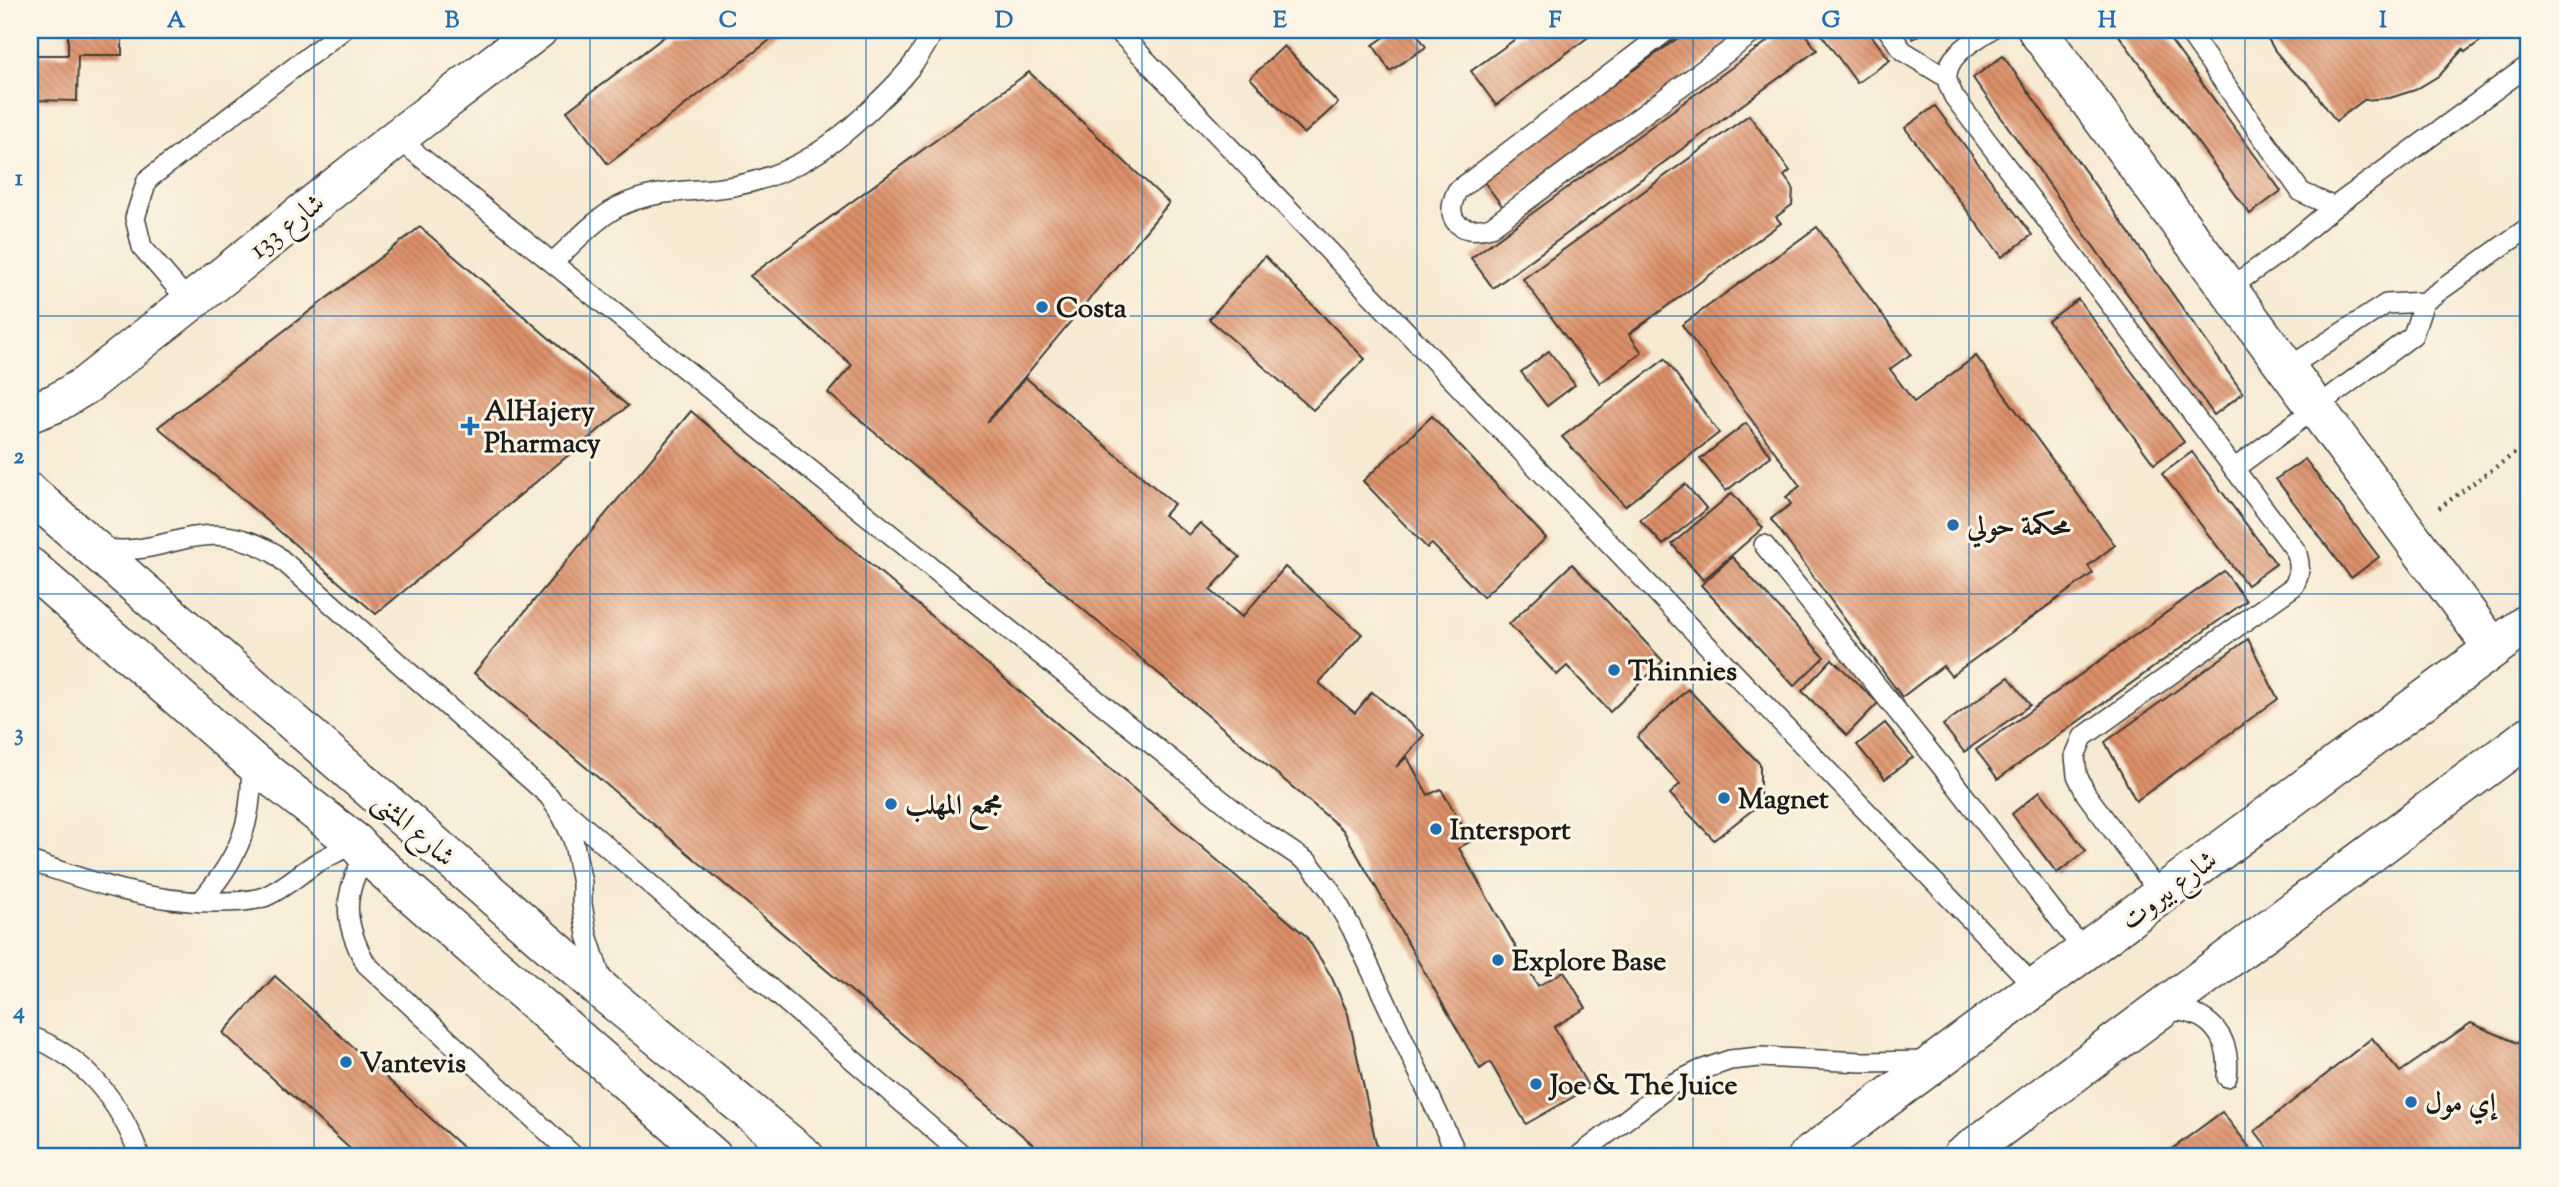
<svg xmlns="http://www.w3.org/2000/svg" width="2559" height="1187" font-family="'Sorts Mill Goudy',Amiri,serif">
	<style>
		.building { fill: url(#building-back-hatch) }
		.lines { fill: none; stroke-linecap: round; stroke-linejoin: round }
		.lane-casing { stroke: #3d3b37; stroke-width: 22 }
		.street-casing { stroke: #3d3b37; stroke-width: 41 }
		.secondary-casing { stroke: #3d3b37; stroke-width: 41 }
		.path { stroke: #3d3b37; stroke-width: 4.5; stroke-dasharray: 2 5; stroke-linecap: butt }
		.lane { stroke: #fff; stroke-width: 19 }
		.street { stroke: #fff; stroke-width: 38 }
		.secondary { stroke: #fff; stroke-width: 38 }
		.grid { fill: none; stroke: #1f6fb2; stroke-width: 2; stroke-opacity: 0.55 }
		.poi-dot { fill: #1f6fb2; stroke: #fcf5e5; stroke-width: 2.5 }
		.labels { text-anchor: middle; stroke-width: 6; stroke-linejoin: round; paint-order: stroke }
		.street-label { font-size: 28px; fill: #1c1c1c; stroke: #fcf5e5 }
		.poi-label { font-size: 28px; font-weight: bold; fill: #1c1c1c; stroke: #fcf5e5; text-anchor: start }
		.neatline { fill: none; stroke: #1f6fb2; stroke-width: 2.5 }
		.grid-label { font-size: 23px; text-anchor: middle; font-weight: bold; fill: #1f6fb2 }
	</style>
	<defs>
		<pattern id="building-back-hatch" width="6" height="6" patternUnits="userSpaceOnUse" patternTransform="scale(1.75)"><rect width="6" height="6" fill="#dc9069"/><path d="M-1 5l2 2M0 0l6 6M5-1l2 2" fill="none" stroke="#b27556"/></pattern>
	</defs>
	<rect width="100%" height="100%" fill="#fcf5e5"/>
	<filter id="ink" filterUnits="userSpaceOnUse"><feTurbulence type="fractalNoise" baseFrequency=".0143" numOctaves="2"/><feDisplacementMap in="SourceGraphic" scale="14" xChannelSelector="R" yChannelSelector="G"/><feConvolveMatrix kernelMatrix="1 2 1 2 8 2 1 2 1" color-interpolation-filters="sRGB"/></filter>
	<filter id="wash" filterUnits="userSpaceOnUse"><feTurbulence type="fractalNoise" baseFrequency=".00686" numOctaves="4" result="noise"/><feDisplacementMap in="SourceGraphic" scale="28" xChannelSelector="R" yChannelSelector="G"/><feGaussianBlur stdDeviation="1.57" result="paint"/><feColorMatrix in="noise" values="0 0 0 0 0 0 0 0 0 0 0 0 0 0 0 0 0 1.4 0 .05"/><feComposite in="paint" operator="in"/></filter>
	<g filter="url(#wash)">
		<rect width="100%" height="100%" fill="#f7ead3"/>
		<g id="blocks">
			<g class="building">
				<polygon points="68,30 122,30 122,55 78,55 77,101 30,100 30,55 68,55"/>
				<polygon points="673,30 783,30 608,164 567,111"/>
				<polygon points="1395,30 1414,30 1426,47 1390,71 1373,45"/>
				<polygon points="1528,30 1598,30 1496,105 1471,71"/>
				<polygon points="1689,30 1749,30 1503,207 1482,179"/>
				<polygon points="1783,30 1802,30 1817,50 1493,288 1471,258"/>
				<polygon points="1818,30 1867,30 1890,60 1857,83"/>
				<polygon points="1906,30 1926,30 1913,39"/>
				<polygon points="2115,30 2163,30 2281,191 2250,214"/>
				<polygon points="2263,30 2496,30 2465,52 2463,49 2440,75 2415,90 2390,98 2364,100 2336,121 2308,83 2292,71 2275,51"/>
				<polygon points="1284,46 1338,103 1304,134 1250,78"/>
				<polygon points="2003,56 2243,393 2214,415 1973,78"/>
				<polygon points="1029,72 1169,203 987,422 1026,378 1174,504 1164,515 1189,535 1200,523 1240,557 1210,590 1242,617 1285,567 1362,634 1319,683 1355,713 1372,692 1424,735 1396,767 1407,757 1428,795 1441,789 1471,841 1459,848 1538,986 1564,971 1586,1008 1554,1027 1589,1088 1526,1124 1490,1062 1480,1069 1343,830 828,393 852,365 750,276"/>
				<polygon points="30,102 35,102 33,144 30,144"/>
				<polygon points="1935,106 2032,235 2002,257 1905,128"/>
				<polygon points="1749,115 1790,171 1784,176 1793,188 1792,205 1776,217 1781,223 1629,334 1642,353 1600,383 1523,279"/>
				<polygon points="420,227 628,406 376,614 158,427"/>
				<polygon points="1817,227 1911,354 1890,369 1914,402 1976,356 2115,545 2088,566 2093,573 1951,676 1943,666 1902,697 1771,519 1791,504 1786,497 1800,486 1682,325"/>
				<polygon points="1265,256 1365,359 1313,410 1209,319"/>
				<polygon points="2078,299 2184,442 2154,464 2048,321"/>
				<polygon points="1549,351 1575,385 1547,406 1521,372"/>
				<polygon points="1665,359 1719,433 1625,506 1562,437"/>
				<polygon points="691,411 1306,936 1331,976 1348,1014 1379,1157 1048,1157 474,673"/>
				<polygon points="1432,416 1546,538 1483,597 1432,544 1427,548 1363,481"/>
				<polygon points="1746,423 1771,456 1726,491 1700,459"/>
				<polygon points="2192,452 2276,564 2247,585 2162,474"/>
				<polygon points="2305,459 2379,557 2351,578 2276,479"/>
				<polygon points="1685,484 1707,509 1663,545 1640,520"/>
				<polygon points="1732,493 1763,528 1703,580 1672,544"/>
				<polygon points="1732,557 1824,657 1794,686 1701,585"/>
				<polygon points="1572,564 1663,661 1610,712 1567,666 1557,675 1509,624"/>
				<polygon points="2224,571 2246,601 1998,779 1976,750"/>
				<polygon points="2248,639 2278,699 2136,801 2105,742"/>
				<polygon points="1832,659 1878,703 1847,735 1802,691"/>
				<polygon points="2009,677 2030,705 1964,752 1943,725"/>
				<polygon points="1688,689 1760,764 1760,804 1714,840 1670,794 1680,784 1637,737"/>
				<polygon points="1885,723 1913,757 1885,779 1857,745"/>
				<polygon points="2040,791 2086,851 2057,873 2012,814"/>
				<polygon points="275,976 473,1157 359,1157 223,1033"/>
				<polygon points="2471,1023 2529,1048 2529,1157 2275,1157 2255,1131 2372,1038 2400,1072"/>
				<polygon points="2222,1112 2257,1157 2161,1157"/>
			</g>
		</g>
	</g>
	<g filter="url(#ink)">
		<use href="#blocks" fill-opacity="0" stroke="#3d3b37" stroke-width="2"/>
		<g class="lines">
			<g class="lane-casing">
				<g id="lane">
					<polyline points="1117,30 2036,988"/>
					<path d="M1668,30L1457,191C1442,222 1462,235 1491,227L1757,30"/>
					<polyline points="1888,30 1903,51 1946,77"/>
					<path d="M1990,30C1975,41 1949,53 1947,75C1946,81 1951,90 1954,97L2296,551C2301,565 2300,573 2294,586L2083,737L2075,756L2077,775L2086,794L2161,895"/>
					<polyline points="2187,30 2301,192 2334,207"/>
					<polyline points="397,138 1255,827 1309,863 1330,890 1352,929 1458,1157"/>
					<path d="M553,262C574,243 593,221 618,207C655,188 694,193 734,186C796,174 835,145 879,101C902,79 920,59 934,30"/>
					<polyline points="2228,289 2279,253 2334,207 2529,65"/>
					<polyline points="189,302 142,247 135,218 147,180 343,30"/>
					<polyline points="2286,369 2386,304 2424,302 2529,227"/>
					<polyline points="2234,469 2413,335 2424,302"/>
					<polyline points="1764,545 1942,767 2084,951"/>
					<path d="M99,548C169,560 199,510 274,553L549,796L562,816L573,839L582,883V904L587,935L602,981"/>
					<polyline points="561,807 965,1157"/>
					<path d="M366,854C342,895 343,922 366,964L575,1157"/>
					<path d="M30,861C91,882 150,903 217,902C232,902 249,902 264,897C284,889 300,873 318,862C330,855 343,849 356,843"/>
					<path d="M200,902C240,857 254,821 251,761"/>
					<path d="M2164,1011C2207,1008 2232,1035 2227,1077"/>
					<path d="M30,1036C85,1057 121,1103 140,1157"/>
					<polyline points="1577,1157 1674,1083 1701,1070 1730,1060 1760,1057 1862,1062 1929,1061"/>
				</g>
			</g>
			<g class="street-casing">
				<g id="street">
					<polyline points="2037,30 2493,648"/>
					<polyline points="30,413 56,403 86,385 397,138 538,30"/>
				</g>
			</g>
			<g class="secondary-casing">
				<g id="secondary">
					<polyline points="30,493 607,995 805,1157"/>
					<polyline points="30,567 251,761 356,843 366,854 713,1157"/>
					<polyline points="1807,1157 2529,622"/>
					<polyline points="1961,1157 2529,736"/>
				</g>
			</g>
			<polyline class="path" points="2439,508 2529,443"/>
			<use href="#lane" class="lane"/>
			<use href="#street" class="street"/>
			<use href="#secondary" class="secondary"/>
		</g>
	</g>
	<path class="grid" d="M314,30V1157M590,30V1157M866,30V1157M1142,30V1157M1417,30V1157M1693,30V1157M1969,30V1157M2245,30V1157M30,316H2529M30,594H2529M30,871H2529"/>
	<g class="poi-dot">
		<circle cx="1042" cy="307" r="7"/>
		<path d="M466.5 415.5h7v7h7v7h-7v7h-7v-7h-7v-7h7z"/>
		<circle cx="1953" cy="525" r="7"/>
		<circle cx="1614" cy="670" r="7"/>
		<circle cx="1724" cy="798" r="7"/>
		<circle cx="891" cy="804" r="7"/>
		<circle cx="1436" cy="829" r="7"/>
		<circle cx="1498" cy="960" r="7"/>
		<circle cx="346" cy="1062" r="7"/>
		<circle cx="1536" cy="1084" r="7"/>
		<circle cx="2411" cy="1102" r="7"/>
	</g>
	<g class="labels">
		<g class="street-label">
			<text transform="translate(286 225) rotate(-38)" y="10">شارع 133</text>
			<text transform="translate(415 828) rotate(41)" y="10">شارع المثنى</text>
			<text transform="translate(2168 889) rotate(-37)" y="10">شارع بيروت</text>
		</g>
		<g class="poi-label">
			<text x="1056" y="317">Costa</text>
			<text x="484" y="420">AlHajery<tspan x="484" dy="32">Pharmacy</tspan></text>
			<text x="1967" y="535">محكمة حولي</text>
			<text x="1628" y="680">Thinnies</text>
			<text x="1738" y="808">Magnet</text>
			<text x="905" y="814">مجمع المهلب</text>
			<text x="1450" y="839">Intersport</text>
			<text x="1512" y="970">Explore Base</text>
			<text x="360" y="1072">Vantevis</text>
			<text x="1550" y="1094">Joe &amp; The Juice</text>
			<text x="2425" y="1112">إي مول</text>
		</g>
	</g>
	<rect width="2559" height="1187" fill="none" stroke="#fcf5e5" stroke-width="77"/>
	<rect x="38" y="38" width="2482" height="1110" class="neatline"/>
	<g class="grid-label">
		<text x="176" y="27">A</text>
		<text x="452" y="27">B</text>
		<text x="728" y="27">C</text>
		<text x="1004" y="27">D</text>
		<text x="1280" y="27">E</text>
		<text x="1555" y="27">F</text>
		<text x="1831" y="27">G</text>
		<text x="2107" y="27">H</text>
		<text x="2383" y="27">I</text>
		<text x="19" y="185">1</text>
		<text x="19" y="463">2</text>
		<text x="19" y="740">3</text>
		<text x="19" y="1018">4</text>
	</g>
</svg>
